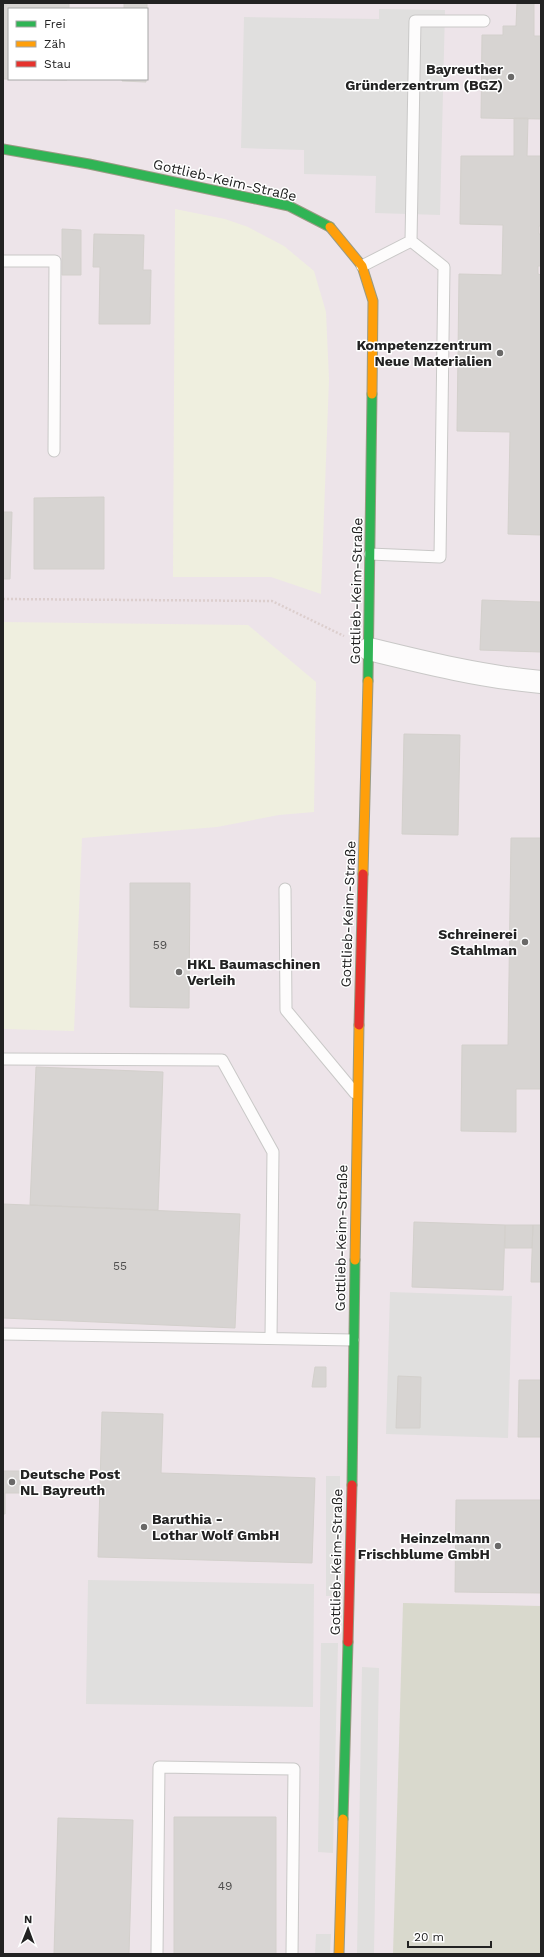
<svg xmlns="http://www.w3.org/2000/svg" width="544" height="1957" font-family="'Work Sans',sans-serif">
<rect width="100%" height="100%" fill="#f0eeeb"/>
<path fill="#ede4e9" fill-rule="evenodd" d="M3,3H541V1954H3ZM9,9H147V79H9Z"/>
<path fill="#d9d9cd" d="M403,1603L541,1606V1954H393Z"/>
<path fill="#efefdf" d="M175,209L225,219L248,227L284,246L314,271L326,312L329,379L321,594L271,577H173Z
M3,622L248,625L316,682L314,812L279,815L217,827L82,838L74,1031L3,1029Z"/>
<path fill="#e0dfde" d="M379,9L445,10L440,215L375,213L376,176L304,174V150L241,148L244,17L379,19Z
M390,1292L512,1296L508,1438L386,1434Z
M326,1476H340V1596H326Z
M88,1580L314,1584L313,1707L86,1704Z
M321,1643H338L333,1853L318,1852Z
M362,1667L379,1668L374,1954H357Z
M316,1934H331L330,1954H315Z"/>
<path fill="#d7d4d2" stroke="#d3d0cc" d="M3,3H69V9H9V79H67V80L3,79Z
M124,3H147V11V9H124Z
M517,3H534V36H541V119L481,118L482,35H503V26H516Z
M122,79H146V82L122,81Z
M514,118H528L527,156H541V226H539V234H541V266H538V274L541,275V535L508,534L510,432L457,431L459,274L502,275L503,225L460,224L461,156H514Z
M62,229L81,230V275H62Z
M94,234L144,235L143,270H151L150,324H99L100,267H93Z
M104,497V569H34V498Z
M3,512H12L10,579H3Z
M482,600L541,602V652L480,650Z
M404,734L460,735L458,835L402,834Z
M511,838H541V1089H516V1132L461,1131L462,1045H508Z
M130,883H190L189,1008L130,1007Z
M36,1067L163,1072L158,1210L30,1205Z
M3,1204L240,1214L235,1328L3,1318Z
M414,1222L505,1225L503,1290L412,1287Z
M505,1225H533L532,1248H505Z
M533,1225H541V1282H531Z
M315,1367H326V1387H312Z
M398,1376L421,1377L420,1428H396Z
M519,1380H541V1437H518Z
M102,1412L163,1414L161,1473L315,1478L312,1563L98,1557Z
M3,1471H20V1493H5V1514H3Z
M456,1500H541V1593L455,1592Z
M174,1817H276V1954H174Z
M58,1818L133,1820L129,1954H54Z"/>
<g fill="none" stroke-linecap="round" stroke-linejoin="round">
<defs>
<path id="lane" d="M3,261H55L54,451
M362,266L411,241L415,21H484
M370,554L440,557L444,267L411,241
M285,889L286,1010L355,1093
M3,1059L222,1060L273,1152L271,1338
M3,1334L353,1340
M157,1954L159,1767L294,1769L292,1954"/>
<path id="street" d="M369,649C426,663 483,677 541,682"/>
<path id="fast" d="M3,149L89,164L289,206L330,227
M368,681L372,394
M352,1485L355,1260
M343,1819L348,1642"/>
<path id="slow" d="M330,227L362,266L373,301L372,394
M363,874L368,681
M355,1260L359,1025
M339,1954L343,1819"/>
<path id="jam" d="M359,1025L363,874
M348,1642L352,1485"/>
</defs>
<use href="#lane" stroke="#c9c8c7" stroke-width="13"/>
<use href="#street" stroke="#c9c8c7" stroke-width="24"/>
<use href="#fast" stroke="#999a82" stroke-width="11"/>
<use href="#slow" stroke="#999a82" stroke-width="11"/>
<use href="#jam" stroke="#999a82" stroke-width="11"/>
<path stroke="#dccecd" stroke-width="2.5" stroke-dasharray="2 2" stroke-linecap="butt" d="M3,599L272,601L344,636"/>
<use href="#lane" stroke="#fdfcfc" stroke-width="11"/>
<use href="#street" stroke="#fdfcfc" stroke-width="22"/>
<use href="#fast" stroke="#30b455" stroke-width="9"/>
<use href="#slow" stroke="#ff9f0a" stroke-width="9"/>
<use href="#jam" stroke="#e5322d" stroke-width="9"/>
</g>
<g fill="#6a6968" stroke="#fff" stroke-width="1.5">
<circle cx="511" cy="77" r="4"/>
<circle cx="500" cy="353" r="4"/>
<circle cx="525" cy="942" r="4"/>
<circle cx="179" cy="972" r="4"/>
<circle cx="12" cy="1482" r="4"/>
<circle cx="144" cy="1527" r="4"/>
<circle cx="498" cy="1546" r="4"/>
</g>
<g text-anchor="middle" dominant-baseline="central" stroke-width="3" stroke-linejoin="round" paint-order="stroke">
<g font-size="12" fill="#4f4e4e">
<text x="160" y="945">59</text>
<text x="120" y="1266">55</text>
<text x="225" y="1886">49</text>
</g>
<g font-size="14" font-weight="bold" fill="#222" stroke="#fff" text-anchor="end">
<text x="503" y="69">Bayreuther<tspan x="503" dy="16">Gründerzentrum (BGZ)</tspan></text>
<text x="492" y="345">Kompetenzzentrum<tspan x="492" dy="16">Neue Materialien</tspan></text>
<text x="517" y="934">Schreinerei<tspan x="517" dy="16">Stahlman</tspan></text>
<text x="187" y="964" text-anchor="start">HKL Baumaschinen<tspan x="187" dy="16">Verleih</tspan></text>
<text x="20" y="1474" text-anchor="start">Deutsche Post<tspan x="20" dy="16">NL Bayreuth</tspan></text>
<text x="152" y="1519" text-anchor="start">Baruthia -<tspan x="152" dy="16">Lothar Wolf GmbH</tspan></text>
<text x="490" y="1538">Heinzelmann<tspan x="490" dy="16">Frischblume GmbH</tspan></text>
</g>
<g font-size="14" fill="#222" stroke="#fff">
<text transform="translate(225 180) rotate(13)">Gottlieb-Keim-Straße</text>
<text transform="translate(356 591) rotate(-89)">Gottlieb-Keim-Straße</text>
<text transform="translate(348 914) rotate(-88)">Gottlieb-Keim-Straße</text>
<text transform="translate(341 1238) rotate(-89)">Gottlieb-Keim-Straße</text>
<text transform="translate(336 1562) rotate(-89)">Gottlieb-Keim-Straße</text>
</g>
</g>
<rect width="544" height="1957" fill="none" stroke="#222222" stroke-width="8"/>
<rect x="8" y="8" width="140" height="72" fill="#ffffff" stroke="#a7a7a7"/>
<rect x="16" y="21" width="20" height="6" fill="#30b455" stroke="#a7a7a7"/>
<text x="44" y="28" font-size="12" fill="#222222">Frei</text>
<rect x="16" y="41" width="20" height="6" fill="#ff9f0a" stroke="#a7a7a7"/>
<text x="44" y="48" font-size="12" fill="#222222">Zäh</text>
<rect x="16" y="61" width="20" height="6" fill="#e5322d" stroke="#a7a7a7"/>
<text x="44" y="68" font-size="12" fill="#222222">Stau</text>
<g transform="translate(28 1929) rotate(1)" stroke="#ffffff" stroke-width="3" paint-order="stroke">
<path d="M0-3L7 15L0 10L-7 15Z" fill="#222222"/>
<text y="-6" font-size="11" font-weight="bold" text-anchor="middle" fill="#222222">N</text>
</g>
<path d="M408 1941v6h83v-6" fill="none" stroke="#222222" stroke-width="2"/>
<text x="414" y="1941" font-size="12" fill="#222222" stroke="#ffffff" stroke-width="3" paint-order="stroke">20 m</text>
</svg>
